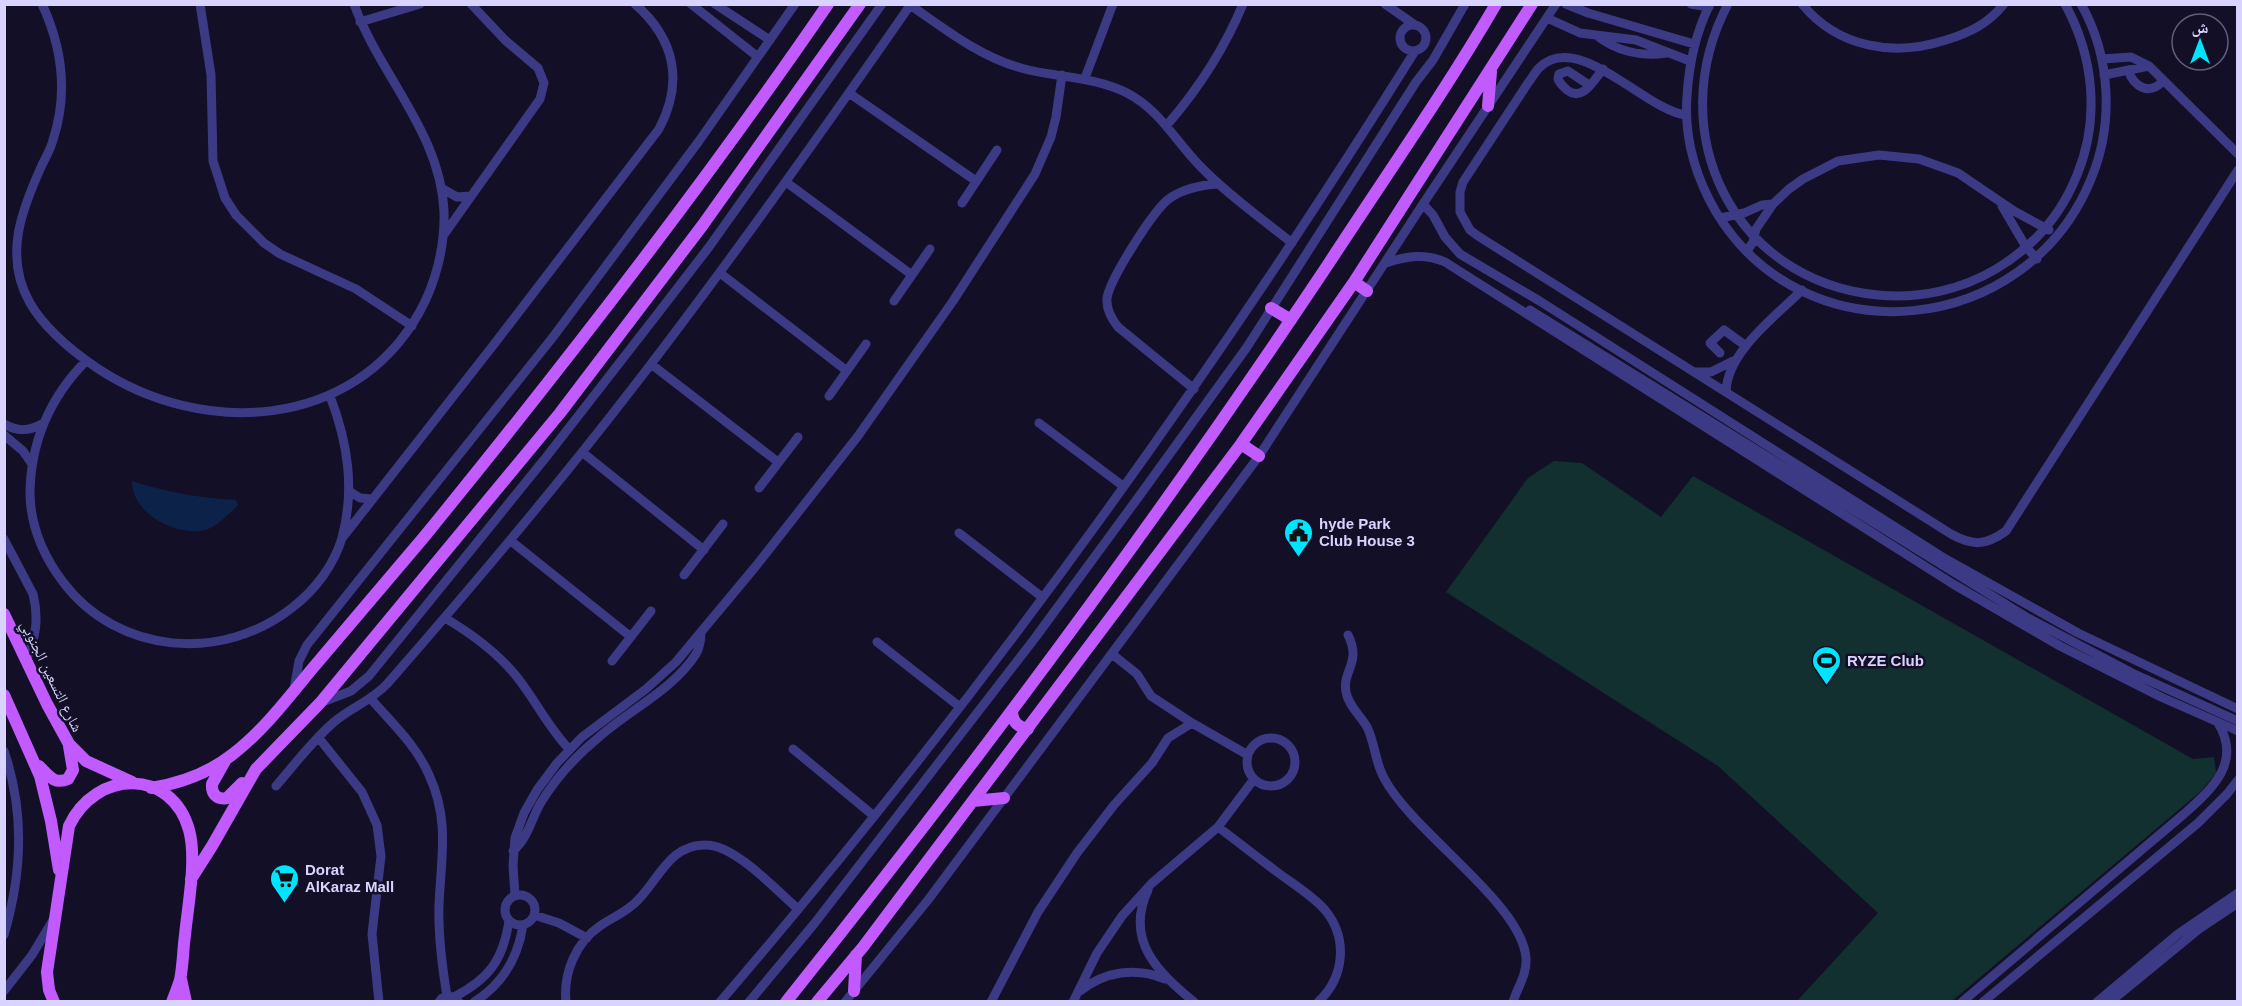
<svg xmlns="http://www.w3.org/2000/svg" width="2242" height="1006" font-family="Arial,'Noto Naskh Arabic',sans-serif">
<rect width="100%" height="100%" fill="#130f26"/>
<path fill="#12302f" d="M1554,461L1582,463L1661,517L1693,476L2193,759L2214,757L2216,773L2201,791L1952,1001H1797L1878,913L1718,766L1446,592L1528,478Z"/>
<path fill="#0c2248" d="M132,481C166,492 200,498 236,500L238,505C228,515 214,530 200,531C171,534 131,511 132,481Z"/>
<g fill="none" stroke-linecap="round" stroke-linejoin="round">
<path stroke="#3d3a85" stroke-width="9" d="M42,4C62,47 68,94 53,140C51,148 46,157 42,165C22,209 3,256 30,303C45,329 72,351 97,368C202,438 353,430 419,313C436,283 445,246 444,212C441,133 380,76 354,4
M200,4L211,75L213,161L225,198L236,215L264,243L280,254L356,289L412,326
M691,4L758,57
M715,4L770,40
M1385,4L1415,25
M1566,4L1588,13L1694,44
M1691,4L1709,7
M1710,4C1695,34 1689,63 1687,96C1684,137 1695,176 1716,212C1806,361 2027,337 2091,179C2114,124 2111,57 2081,4
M1728,4C1661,131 1732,281 1878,295C1919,299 1961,290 1996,269C2033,247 2061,215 2077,175C2100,119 2094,57 2065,4
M1802,4C1838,48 1894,57 1946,40C1969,33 1988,24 2004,4
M910,5C945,29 980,57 1021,68C1056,78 1094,76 1127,93C1160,110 1176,142 1201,167C1228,195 1262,219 1292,243
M1547,18L1580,33L1636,40L1690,61
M360,22L420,4
M1400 38a13 13 0 1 1 26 0a13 13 0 1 1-26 0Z
M1596,35C1616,51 1641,57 1666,53
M2102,59L2131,57L2149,66L2238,154
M2128,70C2134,87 2149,96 2163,81
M2104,75L2149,66
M1085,78L1113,4
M1589,85L1568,71L1559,74L1558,79C1560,84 1563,86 1567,90C1583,102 1593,81 1603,69
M849,93L976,181
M1686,115C1646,111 1578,29 1539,68C1535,72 1532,78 1528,83L1463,182L1460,192V212L1470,230L1478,236L1951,534C1973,546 1985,546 2006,531L2238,170
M1167,125C1199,88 1224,50 1243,4
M786,182L912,275
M441,188L457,197L470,196
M962,203L997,150
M1423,204L1433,215L1445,237L1460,254L1538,300L1944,558L2078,633L2238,709
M2002,206L2026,247L2037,259
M1720,218L1744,213L1762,205L1773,204
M443,236L540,99L544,83L538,68L505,40L471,4
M1747,251L1753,242L1756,229L1773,204L1789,189L1803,179L1838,161L1879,155L1919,159L1958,173L2014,211L2049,230
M1386,263C1406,256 1425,253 1445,262L1953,584L2060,646L2161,697L2238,731
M720,273L847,371
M894,301L930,249
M1530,310L2028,618L2132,673L2238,721
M1720,353L1710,343L1724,330L1746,346
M86,361C50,397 30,443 30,495C31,527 44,557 63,582C118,655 223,663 293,607C315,590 334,565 342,538C355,489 348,443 330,396
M651,364L778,462
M1695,372H1711L1733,361
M1194,389L1118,327C1111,318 1106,309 1107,298C1110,279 1154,209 1170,198C1185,188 1201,185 1218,184
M1726,392C1727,352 1775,317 1802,290
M829,396L866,344
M1039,423L1123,486
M4,424C18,432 29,431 42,424
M4,435L23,451L32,464
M582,452L704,550
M759,488L798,437
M349,491L360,498L373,499
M959,533L1042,597
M343,537L495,343L659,129C684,82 675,39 635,4
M4,539L33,594C39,618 36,638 26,660
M511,541L631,637
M684,575L723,524
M445,618C472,634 497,652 517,677C536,701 548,727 569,749
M1348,635C1362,663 1342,670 1346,692C1348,705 1360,715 1367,727C1375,743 1375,762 1384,778C1412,832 1522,903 1526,958C1527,975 1518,986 1513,1002
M877,642L960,707
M1112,654L1137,674L1151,696L1192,723L1248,755
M612,661L651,611
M294,689L299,661L307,645L553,337L699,141L795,4
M371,699C392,723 416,745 429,775C450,820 441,858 439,905C438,936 442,966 447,996
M320,703L351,691L369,676L547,456L659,312L709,247L882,4
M318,737L362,792L377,825L381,856L372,934L379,1002
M1247 762a24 24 0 1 1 48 0a24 24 0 1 1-48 0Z
M793,749L874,816
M4,751C25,812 22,874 4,935
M276,786C295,764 312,741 334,722C351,707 370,702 387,684C471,588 553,491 631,390C728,265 820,135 911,4
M1218,827C1238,842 1257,857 1277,872C1293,884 1312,895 1325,910C1348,938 1345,977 1318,1002
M513,851C528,838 531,820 540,804C555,779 576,756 598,738C629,710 673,690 696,654C700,647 701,639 701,632
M1148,890C1124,941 1159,973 1194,1002
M505 910a15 15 0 1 1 30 0a15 15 0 1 1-30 0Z
M515,895L513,866L515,838L524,813L537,790L557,763L582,737L646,689L676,662L756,566L858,436L953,301L1035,174L1051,137L1056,117L1062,75
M534,915L559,923L587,938
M4,991L32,955L53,920
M1080,991C1105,971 1136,967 1165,979
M454,997C489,979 503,960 509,921
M439,1002L442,998L450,996L459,1002
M474,1002C503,984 518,958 523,925
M566,1002C563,973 576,942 600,926C613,917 627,912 638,900C659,879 670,844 706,845C735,845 776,890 798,909
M720,1002C976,704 1207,384 1415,51
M749,1002L814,924L1035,638L1140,495L1247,347L1416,82L1433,60L1465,4
M845,1002L928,900L1259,456L1423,204L1556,4
M991,1002L1038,912L1077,853L1114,805L1152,763L1168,738L1192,723
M1073,1002L1097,953L1122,916L1152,883L1218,827L1254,779
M1962,1002L2184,814C2213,788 2242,762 2218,723
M1983,1002L2198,823L2227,794L2238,780
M2097,1002L2178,934L2238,893
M2110,1002L2199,929L2238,903"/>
<path stroke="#c25bff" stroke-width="12" d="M1488,106L1491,72
M1354,282L1367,291
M1271,308L1291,320
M1241,444L1259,456
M4,614L47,704L69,744L86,761L132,782
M4,695L40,776L51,821L59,870
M1012,710C1012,721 1017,727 1028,729
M225,761L212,784C211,794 217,800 227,798L242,783
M39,766C48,775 54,785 68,779L73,770L69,746
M151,788C182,783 209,773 233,754C263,731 288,698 312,669C349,625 387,581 424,537C565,364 702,188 828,4
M973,801L1004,798
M191,879L212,846L256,769L320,703L560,413L702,226L860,4
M181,979L186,1002
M854,991L856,955
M54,1002L49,990L47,972L69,826C96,769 172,768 189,830C197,858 188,905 185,935C183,949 183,966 180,980C178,987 175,994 172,1002
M786,1002C977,763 1160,517 1329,263C1385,177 1444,93 1496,4
M817,1002L863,947L1241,444L1354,282L1532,4"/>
</g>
<defs>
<symbol id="civic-pin" viewBox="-11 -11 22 30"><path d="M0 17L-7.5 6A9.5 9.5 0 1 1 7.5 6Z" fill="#00e5ff" stroke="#130f26"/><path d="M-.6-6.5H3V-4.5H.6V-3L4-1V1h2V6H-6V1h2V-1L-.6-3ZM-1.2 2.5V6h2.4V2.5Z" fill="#111"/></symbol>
<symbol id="stadium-pin" viewBox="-11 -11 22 30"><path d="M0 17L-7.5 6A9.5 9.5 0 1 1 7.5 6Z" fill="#00e5ff" stroke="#130f26"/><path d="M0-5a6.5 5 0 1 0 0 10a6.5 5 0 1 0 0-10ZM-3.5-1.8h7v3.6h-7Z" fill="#111"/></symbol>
<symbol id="supermarket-pin" viewBox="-11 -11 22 30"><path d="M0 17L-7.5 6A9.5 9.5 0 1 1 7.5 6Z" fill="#00e5ff" stroke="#130f26"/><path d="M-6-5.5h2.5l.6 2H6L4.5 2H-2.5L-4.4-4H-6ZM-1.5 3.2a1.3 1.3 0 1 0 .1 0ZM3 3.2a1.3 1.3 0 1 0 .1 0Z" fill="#111"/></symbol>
</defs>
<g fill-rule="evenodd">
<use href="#civic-pin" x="1282" y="516" width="33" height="45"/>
<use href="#stadium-pin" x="1810" y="644" width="33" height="45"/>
<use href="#supermarket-pin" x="268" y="862" width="33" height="45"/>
</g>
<g text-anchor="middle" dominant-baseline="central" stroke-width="5" stroke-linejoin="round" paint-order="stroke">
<g font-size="15" font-weight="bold" fill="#d9d4ff" stroke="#130f26" text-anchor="start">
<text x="1319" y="523">hyde Park<tspan x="1319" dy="17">Club House 3</tspan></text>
<text x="1847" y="660">RYZE Club</text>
<text x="305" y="869">Dorat<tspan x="305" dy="17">AlKaraz Mall</tspan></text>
</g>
<g font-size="15" fill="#d9d4ff" stroke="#130f26">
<text transform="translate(52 676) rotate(64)">شارع التسعين الجنوبي</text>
</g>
</g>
<rect width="2242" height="1006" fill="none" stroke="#d9d4ff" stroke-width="12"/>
<g transform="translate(2200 42)"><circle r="28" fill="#130f26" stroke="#625e7d" stroke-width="1.5"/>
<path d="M0-4.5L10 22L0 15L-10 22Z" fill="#00e5ff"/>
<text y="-9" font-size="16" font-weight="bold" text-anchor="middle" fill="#d9d4ff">ش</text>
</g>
</svg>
